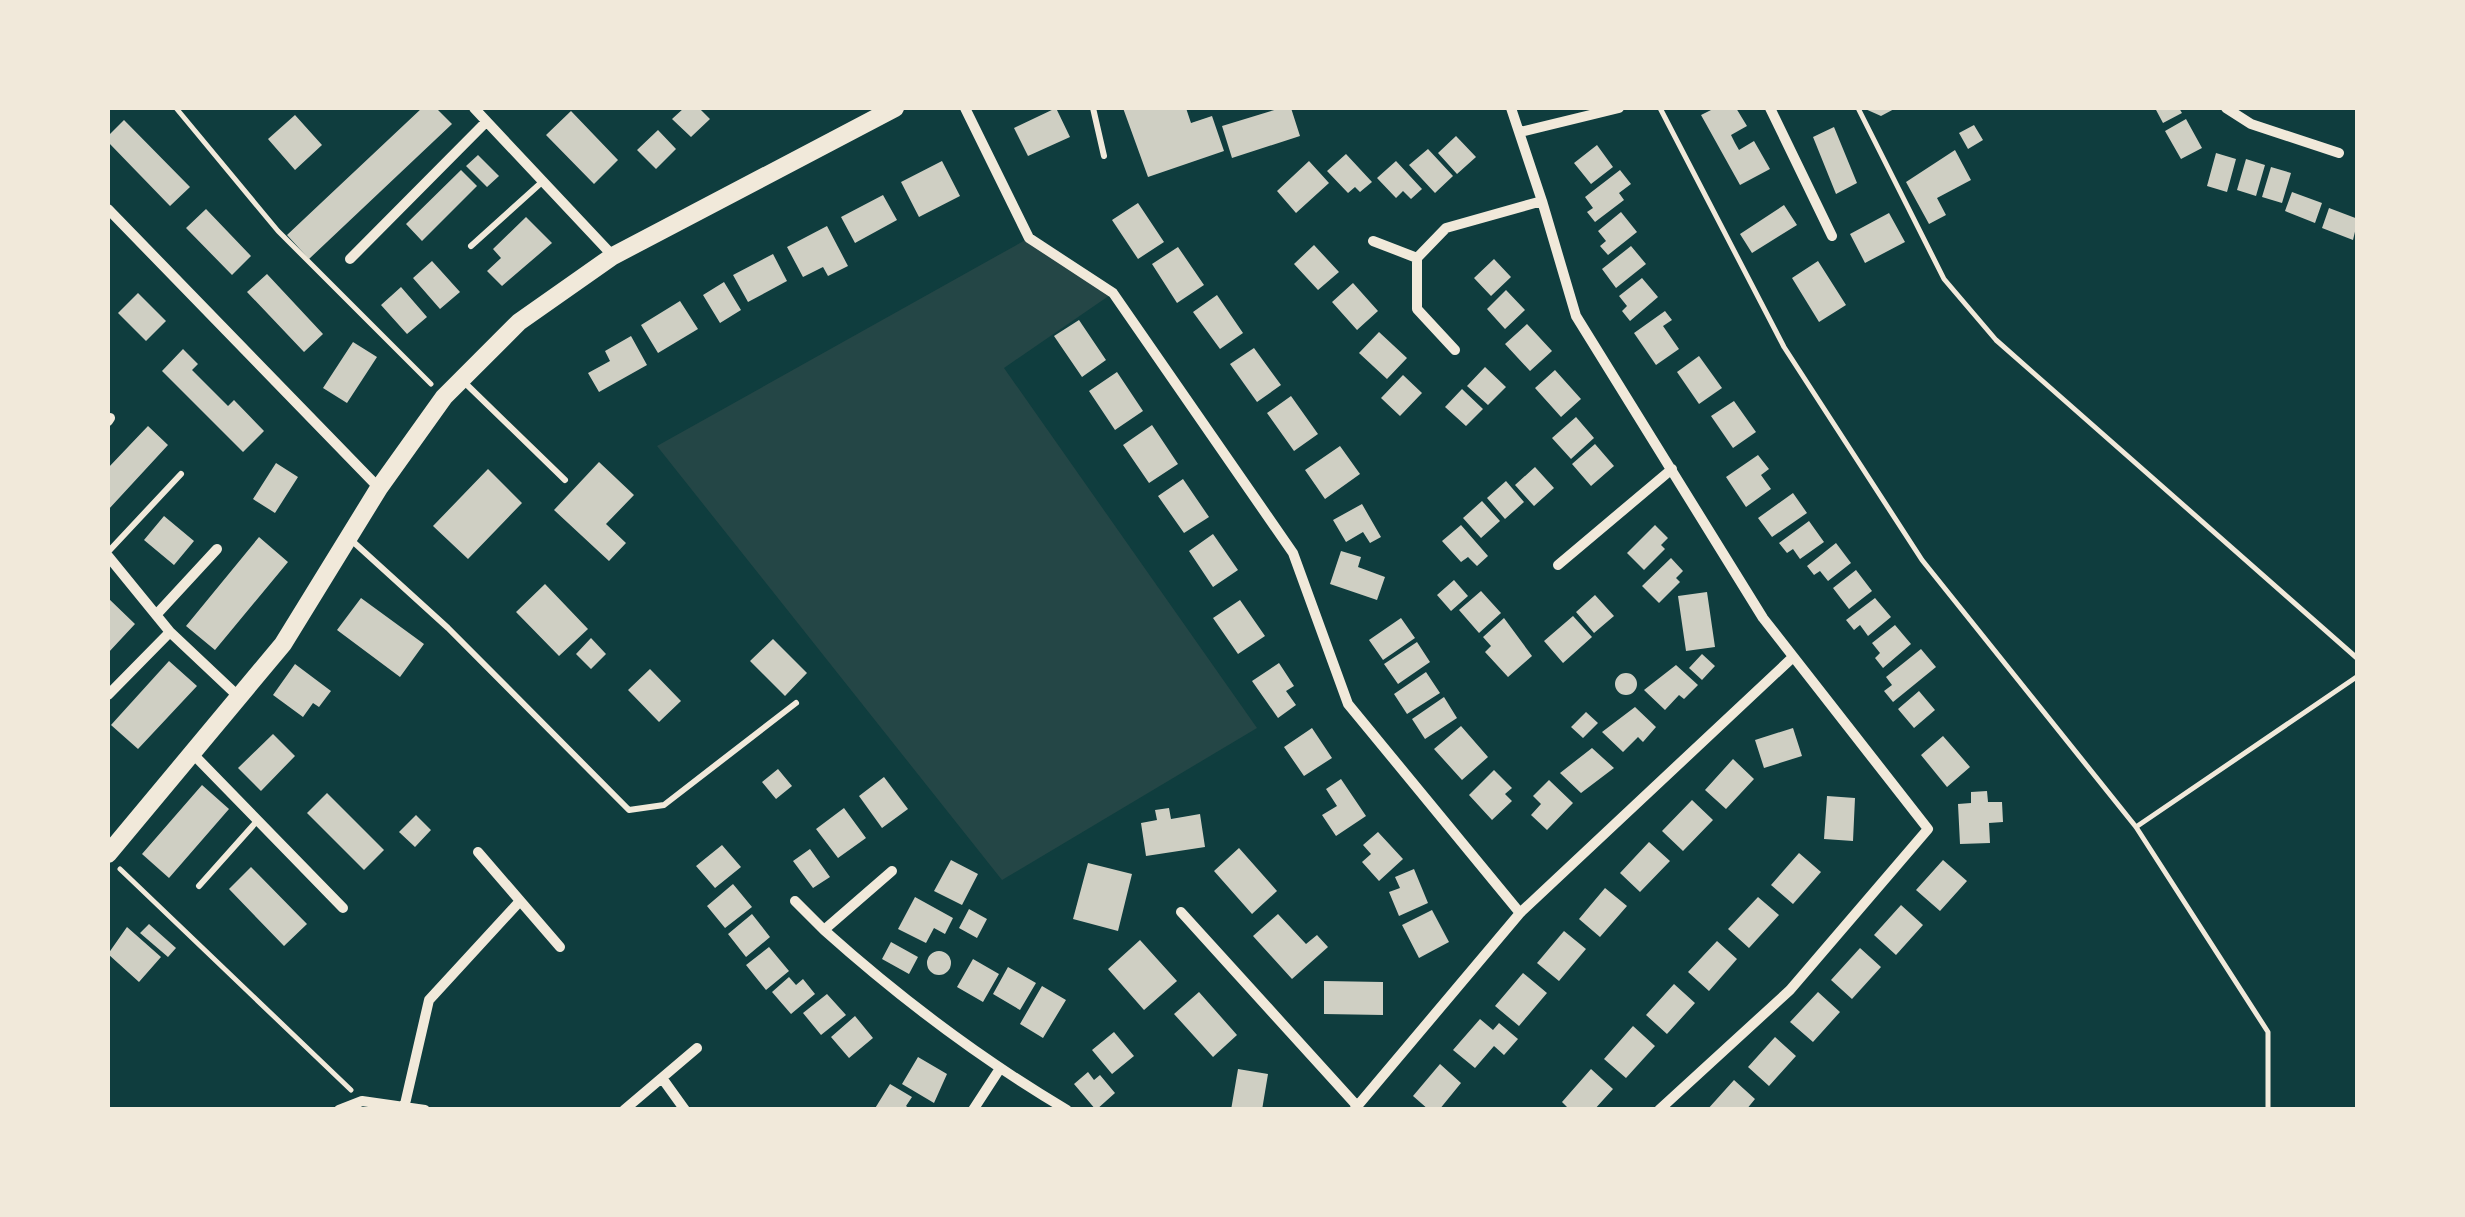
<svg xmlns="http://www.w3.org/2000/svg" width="2465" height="1217" font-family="'IBM Plex Serif',serif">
<rect width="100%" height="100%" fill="#0f3d3e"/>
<path fill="#244646" d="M1029,238L1113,293L1004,368L1257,728L1002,880L657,446Z"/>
<path fill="#cfcfc3" d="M422,108H436L452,124L309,259L287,235Z
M684,108H699L710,119L691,137L672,119Z
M1056,108L1070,137L1028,156L1014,128Z
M1123,108H1186L1191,123L1212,116L1224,151L1148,177Z
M1281,108H1291L1300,136L1232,158L1222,126Z
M1715,108H1736L1747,126L1731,135L1735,143L1739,150L1754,141L1770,169L1740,185L1701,115Z
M1863,108H1896L1881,116Z
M2155,108H2179L2182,113L2163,123Z
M571,111L618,160L594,184L546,135Z
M295,115L322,145L295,170L268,139Z
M2186,119L2202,148L2181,159L2165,131Z
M124,120L190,187L170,206L108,142V136Z
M1974,125L1983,140L1968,149L1959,133Z
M1834,127L1857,183L1836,194L1813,137Z
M658,130L676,149L656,169L637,150Z
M1456,136L1476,157L1457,174L1438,153Z
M1597,145L1613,167L1591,184L1574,163Z
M1428,149L1453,176L1435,193L1409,165Z
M1955,150L1971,180L1937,198L1946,215L1929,224L1906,182Z
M2216,153L2236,159L2227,192L2207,186Z
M1346,154L1372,182L1360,192L1355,187L1348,193L1327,171Z
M478,155L499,176L487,187L466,166Z
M2246,159L2265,165L2256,196L2237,190Z
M942,161L960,196L919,217L901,182Z
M1309,161L1329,183L1296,213L1277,191Z
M1396,161L1422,189L1411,199L1403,191L1396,198L1377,178Z
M2271,167L2291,173L2282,203L2262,197Z
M461,170L477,186L422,241L406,224Z
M1620,170L1631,184L1619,193L1624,200L1595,222L1587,212L1593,208L1585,197Z
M2292,192L2322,203L2315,223L2285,211Z
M883,195L897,220L855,243L841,217Z
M1138,203L1164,242L1138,259L1112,220Z
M1784,205L1797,225L1752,253L1740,234Z
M2329,208L2358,219L2353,240L2322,228Z
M206,209L251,256L232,275L186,228Z
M1621,212L1637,232L1608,255L1600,246L1606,241L1598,231Z
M1889,213L1905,242L1865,263L1850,234Z
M526,217L552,243L502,286L487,271L501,258L493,249Z
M827,226L848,266L828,276L823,267L803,277L787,247Z
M1314,245L1339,272L1318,290L1294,264Z
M1631,246L1646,264L1616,288L1602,269Z
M1178,247L1204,285L1177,303L1152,264Z
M773,254L787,281L748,302L733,275Z
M1494,259L1511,277L1491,296L1474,278Z
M432,261L460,292L440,309L413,278Z
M1818,261L1846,305L1819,322L1792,278Z
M267,274L323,334L304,352L247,292Z
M1642,278L1658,297L1630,321L1622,311L1627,306L1619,296Z
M724,282L741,310L720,323L703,295Z
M1353,283L1378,311L1357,330L1332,302Z
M401,287L427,317L407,334L381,305Z
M1506,290L1525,310L1505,329L1487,309Z
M138,293L166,321L146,341L118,313Z
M1217,295L1243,333L1220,349L1193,312Z
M680,301L698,329L658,353L641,325Z
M1665,311L1672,320L1663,326L1679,349L1656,365L1634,333Z
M1079,320L1106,360L1082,377L1054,336Z
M1527,324L1552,351L1530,371L1505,344Z
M1379,332L1407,358L1387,379L1359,353Z
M631,336L647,365L599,392L588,373L610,361L605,351Z
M353,342L377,357L347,403L323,388Z
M1254,348L1281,385L1257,402L1230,364Z
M183,349L198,364L192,370L228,406L234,400L264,431L243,452L162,371Z
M1699,356L1722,388L1699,404L1677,372Z
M1485,367L1506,387L1488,405L1467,386Z
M1555,370L1581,399L1561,417L1535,388Z
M1117,372L1143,411L1115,430L1089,391Z
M1403,375L1422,393L1400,416L1381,398Z
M1462,389L1483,409L1466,426L1445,407Z
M1291,396L1318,434L1294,451L1267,413Z
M1734,401L1756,432L1733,448L1711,416Z
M1576,417L1594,438L1571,459L1552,438Z
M1152,425L1178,464L1149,483L1123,445Z
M148,426L168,445L108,510V468Z
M1595,444L1614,466L1591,486L1572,464Z
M1340,446L1360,474L1325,499L1305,470Z
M1758,455L1769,469L1761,475L1771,489L1746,507L1726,477Z
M599,462L634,495L606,524L626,543L609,561L554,510Z
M276,463L298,477L275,513L253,499Z
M1535,467L1554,488L1534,506L1515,485Z
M488,469L522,503L468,559L433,526Z
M1183,479L1209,517L1184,533L1158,496Z
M1506,481L1524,502L1505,519L1487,498Z
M1793,493L1807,513L1772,537L1758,518Z
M1482,501L1500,521L1481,538L1463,518Z
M1362,504L1381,537L1370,543L1363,532L1346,542L1333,520Z
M164,516L194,541L174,565L144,540Z
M1809,521L1824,542L1800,559L1793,549L1787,553L1779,543Z
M1461,525L1488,556L1477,566L1468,557L1461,562L1442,541Z
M1655,525L1668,538L1661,545L1665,549L1644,570L1627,553Z
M1213,534L1238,570L1213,587L1189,551Z
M259,537L288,562L215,650L186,626Z
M1836,543L1851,563L1828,581L1820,571L1814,575L1807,566Z
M1341,551L1361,557L1358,567L1385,577L1377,600L1330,584Z
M1671,558L1683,571L1676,578L1680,582L1659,603L1642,586Z
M1856,570L1872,591L1849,609L1833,588Z
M1454,580L1468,596L1451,611L1437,595Z
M545,584L588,629L559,656L516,612Z
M1481,591L1501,613L1479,633L1459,610Z
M1707,592L1715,647L1686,651L1678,596Z
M1595,595L1614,616L1594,633L1576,612Z
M108,598L135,624L108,653Z
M361,598L424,644L400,677L337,630Z
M1875,598L1891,617L1868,636L1860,625L1854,630L1846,620Z
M1240,600L1265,636L1238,654L1213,618Z
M1573,616L1592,637L1563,663L1544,641Z
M1401,618L1415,638L1383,660L1369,640Z
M1504,618L1532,656L1508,677L1485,652L1491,646L1483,637Z
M1895,625L1911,644L1883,668L1875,658L1880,653L1872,643Z
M591,638L606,654L591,669L576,654Z
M773,639L807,673L785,696L750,661Z
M1417,642L1430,662L1398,684L1384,664Z
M1921,649L1936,667L1893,702L1884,691L1892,685L1886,677Z
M1702,654L1715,666L1702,680L1689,668Z
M169,661L197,686L138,749L111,725Z
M1279,663L1294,686L1286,691L1296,705L1278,718L1252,681Z
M295,664L331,691L319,707L313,703L303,717L273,695Z
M1676,665L1698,685L1684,699L1679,695L1665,710L1644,690Z
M650,669L681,701L659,722L628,690Z
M1426,672L1440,693L1407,714L1394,694Z
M1615 684a11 11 0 1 1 22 0a11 11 0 1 1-22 0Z
M1919,691L1935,710L1914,728L1898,709Z
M1444,697L1457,718L1425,739L1412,719Z
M1635,707L1656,727L1643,742L1638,737L1623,752L1602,732Z
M1586,712L1598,723L1583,738L1571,727Z
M1461,726L1488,757L1462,780L1434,749Z
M1312,728L1332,758L1304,776L1284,747Z
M1793,728L1802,756L1764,768L1755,740Z
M273,734L295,756L261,791L238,768Z
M1943,736L1970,767L1947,787L1921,755Z
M1592,748L1614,768L1581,793L1560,773Z
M1733,759L1754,779L1726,809L1705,790Z
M778,769L792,786L776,799L762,782Z
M1494,770L1512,788L1505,794L1512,801L1492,820L1469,795Z
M884,777L908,809L882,828L859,796Z
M1341,779L1366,816L1336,836L1322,815L1337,806L1326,789Z
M1549,780L1573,803L1547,830L1531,815L1541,804L1533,796Z
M202,785L229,809L169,878L142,854Z
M1987,791L1988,802H2002L2003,822L1989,823L1990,843L1960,844L1958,804L1971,803V792Z
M327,793L384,850L364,870L307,813Z
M1827,796L1855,798L1853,841L1824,839Z
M1692,800L1713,820L1683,851L1662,831Z
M844,808L866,838L838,858L816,829Z
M1169,808L1171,819L1200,814L1205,847L1146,856L1141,823L1157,820L1155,810Z
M416,815L431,830L415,847L399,832Z
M1378,832L1403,859L1379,881L1362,862L1371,854L1363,845Z
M1649,842L1670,861L1640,892L1620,873Z
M722,845L741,867L715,888L696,866Z
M1239,848L1277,891L1252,914L1214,871Z
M810,849L830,877L813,888L793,861Z
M1799,853L1821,872L1793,904L1771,885Z
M951,860L978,874L962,905L934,891Z
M1943,860L1967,881L1940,911L1916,890Z
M1088,863L1132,874L1118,931L1073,919Z
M251,867L307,924L284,946L229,889Z
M1414,869L1428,903L1399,916L1389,892L1400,888L1395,877Z
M733,884L752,907L725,928L707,906Z
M1605,888L1627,906L1600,937L1579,919Z
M915,897L953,918L945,934L934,928L926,943L898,929Z
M1758,897L1779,915L1749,948L1728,929Z
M1901,905L1923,925L1896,955L1874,935Z
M969,909L987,919L977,938L959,928Z
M1432,910L1449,942L1419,958L1402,925Z
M752,914L770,937L746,957L728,934Z
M1278,914L1306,944L1317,935L1328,947L1292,979L1253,936Z
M149,924L176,948L168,957L140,933Z
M127,927L161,957L139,982L108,954Z
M1564,931L1586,949L1559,981L1537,963Z
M1140,940L1177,981L1144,1010L1108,969Z
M1717,941L1737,959L1709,991L1688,972Z
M891,942L918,957L909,974L882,959Z
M769,947L789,971L766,990L746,965Z
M1860,948L1881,967L1852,999L1831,980Z
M927 963a12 12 0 1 1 24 0a12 12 0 1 1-24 0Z
M973,959L999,974L983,1002L957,987Z
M1008,967L1036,983L1020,1010L993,994Z
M1523,973L1547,993L1519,1026L1495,1006Z
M789,977L796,985L803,979L815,994L791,1014L772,992Z
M1324,981L1383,982V1015L1324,1014Z
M1674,984L1695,1003L1667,1034L1646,1015Z
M1042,986L1066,1000L1043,1038L1020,1024Z
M1199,992L1237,1035L1213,1057L1174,1014Z
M1818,992L1840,1012L1813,1042L1790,1022Z
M827,994L846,1015L821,1035L803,1013Z
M855,1016L873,1038L849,1058L831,1037Z
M1480,1019L1493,1030L1499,1023L1518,1039L1504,1055L1494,1046L1475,1068L1453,1050Z
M1633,1026L1655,1046L1626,1078L1604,1059Z
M1114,1032L1134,1056L1112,1074L1092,1050Z
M1775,1037L1796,1056L1769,1086L1748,1067Z
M918,1057L947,1074L934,1103L902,1084Z
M1440,1064L1461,1083L1439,1110H1429L1413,1096Z
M1238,1069L1268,1074L1262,1110H1231Z
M1591,1069L1613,1089L1594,1110H1570L1562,1102Z
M1088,1072L1094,1080L1100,1075L1115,1093L1096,1110L1074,1084Z
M1734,1080L1755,1099L1746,1110H1707Z
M890,1084L912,1097L906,1106L911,1110H874Z"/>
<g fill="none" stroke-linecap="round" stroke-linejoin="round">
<path stroke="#f1e9da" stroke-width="5" d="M176,108L278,231L431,384
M1660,108L1784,347L1922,560L2136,827L2268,1032V1110
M1858,108L1944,279L1996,340L2358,659
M2136,827L2358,676
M120,869L351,1090"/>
<path stroke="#f1e9da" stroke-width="6" d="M1093,108L1104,156
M471,246L542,182
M462,380L565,480
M349,538L448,628L629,810L664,805L796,703
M108,552L181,474
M199,886L257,821"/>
<path stroke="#f1e9da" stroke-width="10" d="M474,108L613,256
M965,108L1029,238L1113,293L1293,553L1348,704L1520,913
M1511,108L1542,201
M1770,108L1832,236
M2226,108L2251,124L2339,153
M1520,132L1619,108
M108,209L379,488
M1373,241L1417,258
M350,259L485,123
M1455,350L1417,309V258L1446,228L1542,201L1576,316L1763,618L1928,829L1790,990L1659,1110
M108,421L110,418
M108,556L170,632L240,698
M1558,565L1672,469
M156,615L217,549
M108,695L170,632
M194,755L343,908
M478,852L560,947
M892,871L824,930C900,998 979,1058 1067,1110
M795,901L824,930
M1181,912L1358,1107
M662,1078L685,1110
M405,1104L429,1000L520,901
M339,1110L362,1101L425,1110
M624,1110L697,1048
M973,1110L999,1070
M1354,1110L1520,913L1792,658"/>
<path stroke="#f1e9da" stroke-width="18" d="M108,854L283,644L379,488L444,397L519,322L613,256L895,108"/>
</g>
<rect width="2465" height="1217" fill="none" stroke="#f1e9da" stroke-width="220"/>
</svg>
